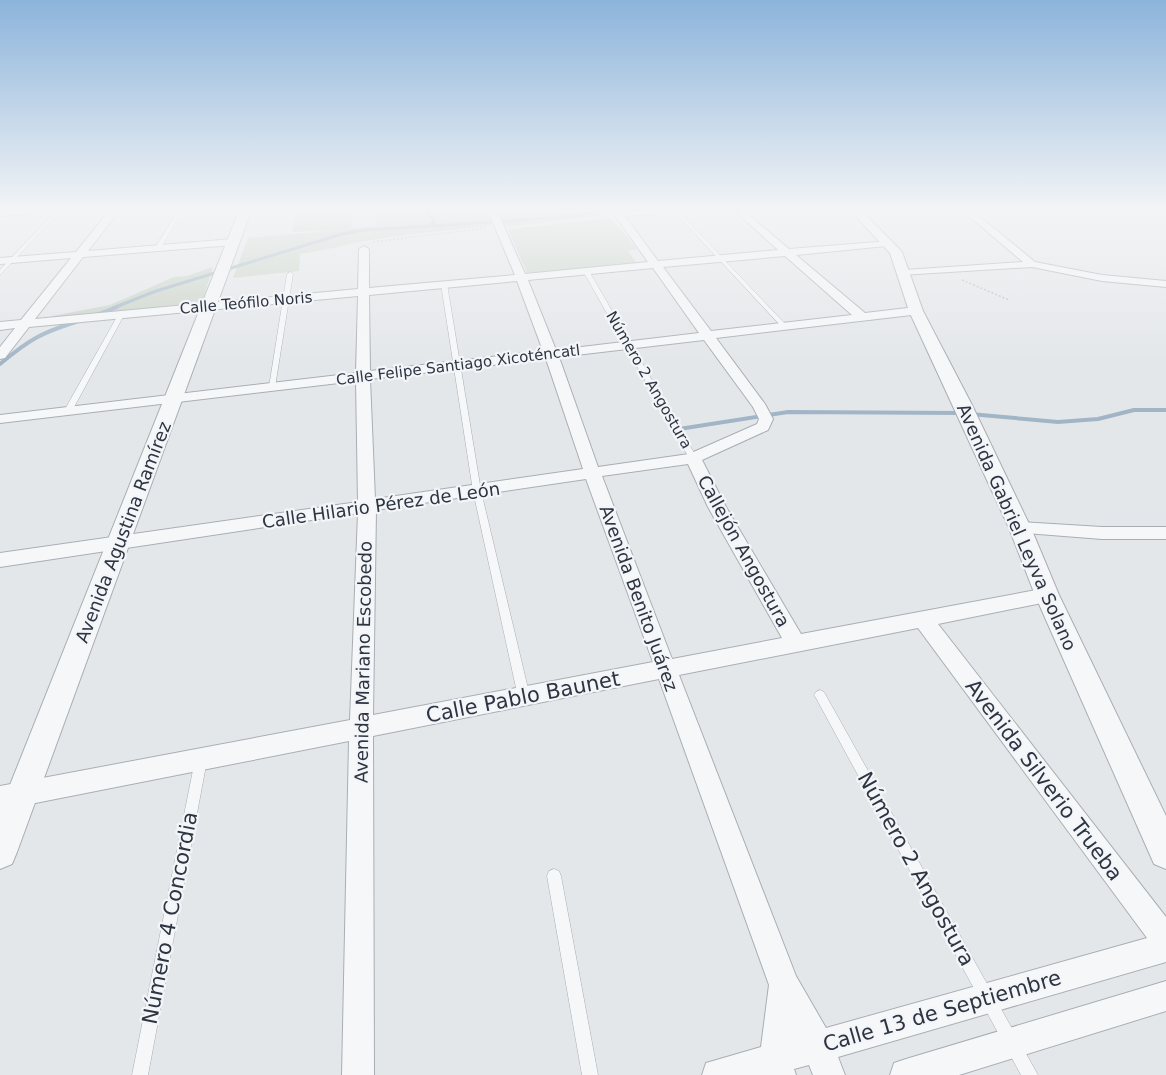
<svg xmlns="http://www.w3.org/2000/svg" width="1166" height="1075" font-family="'DejaVu Sans',sans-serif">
<rect width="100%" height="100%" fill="#e4e7ea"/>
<path fill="#cad4c6" d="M297,211H353L352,228L374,226L377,223L376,211H486L491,226C449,230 406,234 365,241C343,245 322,251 300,254L299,271L233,278L248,238L338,230L292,232Z
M495,211H609L602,216L504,227L500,224Z
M611,218L637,249L628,251L636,262L628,265L527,273L508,229Z
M213,267L202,302L184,307L50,320L52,316L110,305L174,277L187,276Z"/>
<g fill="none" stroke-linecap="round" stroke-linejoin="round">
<path stroke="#a2b5c7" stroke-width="3" d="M431,226L577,216L598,211
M113,308L156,291L342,234L364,230L429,226L435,221L428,214L429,211"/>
<path stroke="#a2b5c7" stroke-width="4" d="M96,315L117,307
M0,364C31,338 43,332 82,320
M970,414L1058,422L1098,419L1134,410H1166
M679,429L788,412L961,413"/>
<defs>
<path id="service" d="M56,211H60L0,275V270Z
M178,211H182L161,248L156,249L155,248Z
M674,211H678L786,325V327H782Z
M584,270L589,271L697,458L696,460H693L689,458L583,271Z
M290,272L293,274L275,387L272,389L269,387L287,274Z
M444,282L447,284L481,491L530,697L528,700L524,702L520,700L518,697L473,491L441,284Z
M121,313L124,315L72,411L71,413H65L64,411L118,315Z
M820,690L824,692L1038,1075H1021L816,698L814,695L816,692Z
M201,754L205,756L207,760L148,1075H132L195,760L197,756Z
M554,869L559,871L561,876L598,1075H582L547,876L549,871Z"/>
<path id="minor" d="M0,211H32L27,214L0,216Z
M109,211H119L88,251L233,239L238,242L233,245L83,257L35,319L358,289L359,249L364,246L369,249V288L515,275L488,211H497L525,274L648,262L612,211H661L657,214L625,216L658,261L778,250L735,211H744L789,249L890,241V245L886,246L796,255L865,313L916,307L920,308V314L716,338L765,404L773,419L768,430L702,460L726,507L801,634L1047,588L1054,590L1057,595L1054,600L1047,602L938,624L1166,917V962L838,1057L845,1075H813L809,1065L794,1069L796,1075H702L706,1063L761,1047L769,985L659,679L373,736L374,1075H342L349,741L0,810V786L350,720L358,513L0,567V553L358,502L356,381L0,423V415L356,373L358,296L29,327L5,358L0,359V347L15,328L0,330V322L21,320L71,258L0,264V258L76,252ZM785,256L852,315L711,331L663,267ZM653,268L699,333L556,350L528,280ZM517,281L543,351L370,371L369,295ZM704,340L753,407L759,419L757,424L689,454L598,467L559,357ZM546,359L583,469L375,499L370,379ZM688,464L708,507L782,638L672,659L602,476ZM586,479L653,662L373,715L376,510ZM918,628L1147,938L826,1028L796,976L679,675Z
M963,211H973L1035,262L1102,275L1166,281V287L1102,281L1032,267L901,275V271L905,270L1023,262Z
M1020,522L1102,527H1166V539H1102L1014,532L1011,528L1014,524Z
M1166,981V1011L959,1075H890L894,1063L906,1059Z"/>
<path id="tertiary" d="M239,211H251L17,852L12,864L0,869V810Z
M851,211H862L902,252L923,311L972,405L1031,528L1059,595L1166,816V869L1154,864L1035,595L1009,528L909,311L890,253Z"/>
</defs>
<use href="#service" stroke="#a9aeb4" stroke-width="1"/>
<use href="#minor" stroke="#a9aeb4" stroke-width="2"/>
<use href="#tertiary" stroke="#a9aeb4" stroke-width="2"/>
<path stroke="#babdc2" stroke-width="1.5" stroke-dasharray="2 2" stroke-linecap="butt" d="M373,242L486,228
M962,280L1009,300"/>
<use href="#service" fill="#f6f7f9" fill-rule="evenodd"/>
<use href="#minor" fill="#f6f7f9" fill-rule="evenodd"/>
<use href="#tertiary" fill="#f6f7f9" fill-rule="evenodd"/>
</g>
<linearGradient id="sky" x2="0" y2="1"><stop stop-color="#8cb4db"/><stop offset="0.58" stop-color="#f3f4f6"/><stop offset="1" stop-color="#f3f4f6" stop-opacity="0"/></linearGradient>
<rect width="1166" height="361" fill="url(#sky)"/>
<g text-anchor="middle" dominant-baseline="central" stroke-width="4.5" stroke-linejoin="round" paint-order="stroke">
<g font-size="15" fill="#2d3542" stroke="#f3f5f8">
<text transform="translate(246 303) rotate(-5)">Calle Teófilo Noris</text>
<text transform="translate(458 365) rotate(-7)">Calle Felipe Santiago Xicoténcatl</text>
<text transform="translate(649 380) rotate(60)">Número 2 Angostura</text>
</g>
<g font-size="18" fill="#2d3542" stroke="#f3f5f8">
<text transform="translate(381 505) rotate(-8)">Calle Hilario Pérez de León</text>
<text transform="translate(1017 527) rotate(66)">Avenida Gabriel Leyva Solano</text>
<text transform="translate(123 532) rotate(-69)">Avenida Agustina Ramírez</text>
<text transform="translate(744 551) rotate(61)">Callejón Angostura</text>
<text transform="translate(639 598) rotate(70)">Avenida Benito Juárez</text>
<text transform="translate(363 662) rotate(-89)">Avenida Mariano Escobedo</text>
</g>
<g font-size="21" fill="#2d3542" stroke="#f3f5f8">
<text transform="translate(523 697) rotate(-11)">Calle Pablo Baunet</text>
<text transform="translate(1044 780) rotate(53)">Avenida Silverio Trueba</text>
<text transform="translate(916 869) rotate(61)">Número 2 Angostura</text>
<text transform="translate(170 918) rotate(-79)">Número 4 Concordia</text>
<text transform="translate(942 1011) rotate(-16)">Calle 13 de Septiembre</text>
</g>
</g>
</svg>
